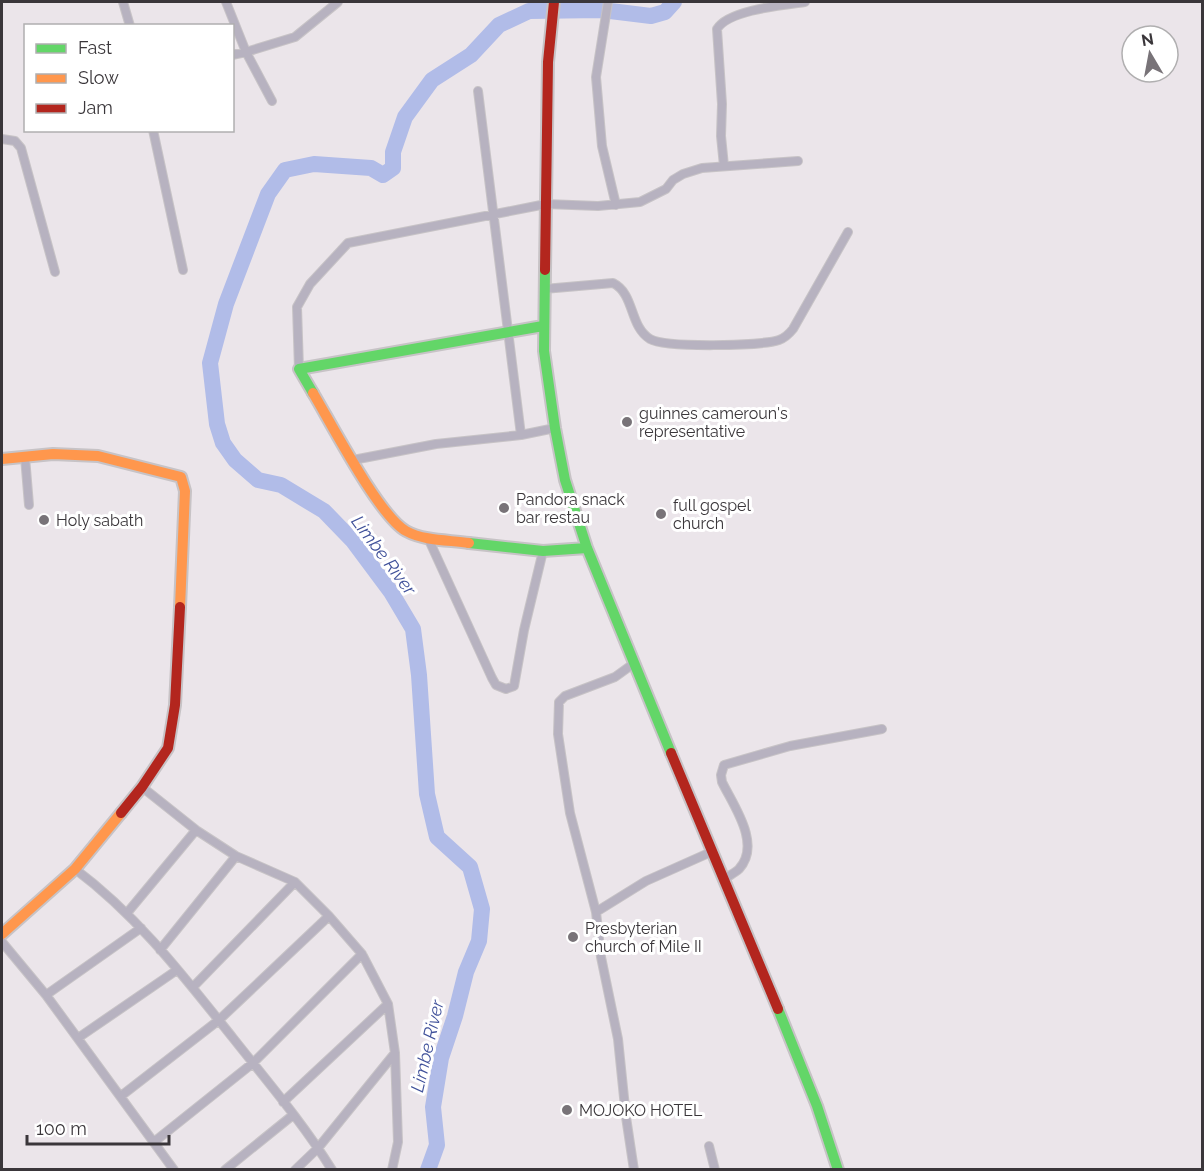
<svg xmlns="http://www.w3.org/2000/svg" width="1204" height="1171" font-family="Raleway,sans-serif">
<rect width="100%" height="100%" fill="#ebe5ea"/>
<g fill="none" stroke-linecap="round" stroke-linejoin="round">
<path stroke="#b1bce8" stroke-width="16" d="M428,1170L437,1145L433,1107L441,1058L455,1016L466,972L479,941L482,909L470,867L437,837L427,794L419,675L413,629L391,592L353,541L324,511L281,485L258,480L235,460L223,443L217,424L210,363L226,304L268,194L285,170L314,164L371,168L383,175L393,168V152L405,117L432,80L471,55L499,25L529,11L602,10L651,16L665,12L674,2"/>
<defs>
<path id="street" d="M123,2L130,26
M226,2L246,52L295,37L338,2
M608,2L596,77L602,146L616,205
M232,55L246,52L272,101
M478,91L521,435L555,428
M153,130L183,270
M2,139L15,141L21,148L55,272
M724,166L721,136L722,104L717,29C728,10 783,5 805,2
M544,289L613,283C635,294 629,326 650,339C665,348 761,346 779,340C785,338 789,334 793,329L848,232
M299,369L297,307L310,284L348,243L546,204L598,206L640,202L666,189L673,180L683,174L702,168L798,161
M25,457L29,505
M353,460L436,444L521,435
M428,538L492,678L496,685L506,689L514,686L524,630L543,551
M142,787L196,830L236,856L295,882L329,916L362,954L388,1004L395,1053L398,1142L392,1170
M75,869C138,916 185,978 233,1038C267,1081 303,1123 332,1170
M723,880C728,876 735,873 739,869C762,844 733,805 722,782L721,775L724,765L790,746L882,729
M596,912L570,813L558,734L559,702L565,696L615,677L633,664
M127,913L196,830
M2,942L46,995L174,1170
M160,950L236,856
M193,987L295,882
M46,995L141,928
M78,1038L177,970
M121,1096L219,1020L329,916
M283,1102L388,1004
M154,1142L253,1063L362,954
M709,1146L715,1170
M225,1170L293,1115
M295,1170L318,1148L395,1053
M634,1170L626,1117L618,1039L601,957L596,912L646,881L711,852"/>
<path id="fast" d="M545,270L544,351L555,428L565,480L587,548L671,753
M313,393L299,369L543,326
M469,543L543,551L587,548
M778,1009L817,1106L838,1170"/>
<path id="slow" d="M313,393C331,423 379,516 406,531C424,541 449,540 469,543
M2,459L53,454L98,456L181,477L185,491L180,607
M2,934L75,869L121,813"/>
<path id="jam" d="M545,270L548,62L554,2
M671,753L778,1009
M121,813L142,787L168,748L175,705L180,607"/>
</defs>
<use href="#street" stroke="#c7c3c6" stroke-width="10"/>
<use href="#fast" stroke="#c7c3c6" stroke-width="14"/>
<use href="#slow" stroke="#c7c3c6" stroke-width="14"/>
<use href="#jam" stroke="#c7c3c6" stroke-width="14"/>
<use href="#street" stroke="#b7b2c0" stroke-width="8"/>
<use href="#fast" stroke="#63d668" stroke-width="10"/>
<use href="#slow" stroke="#ff974d" stroke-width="10"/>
<use href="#jam" stroke="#b3261e" stroke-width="10"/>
</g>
<g fill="#787378" stroke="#fff" stroke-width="2">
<circle cx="627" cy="422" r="6"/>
<circle cx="504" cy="508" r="6"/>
<circle cx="661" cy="514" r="6"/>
<circle cx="44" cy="520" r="6"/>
<circle cx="573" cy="937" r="6"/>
<circle cx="567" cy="1110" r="6"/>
</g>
<g text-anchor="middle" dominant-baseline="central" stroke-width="6" stroke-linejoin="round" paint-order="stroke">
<g font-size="16" fill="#3a363a" stroke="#fff" text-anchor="start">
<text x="639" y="413">guinnes cameroun's<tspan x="639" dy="18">representative</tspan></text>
<text x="516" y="499">Pandora snack<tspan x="516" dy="18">bar restau</tspan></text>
<text x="673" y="505">full gospel<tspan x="673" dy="18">church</tspan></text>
<text x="56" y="520">Holy sabath</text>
<text x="585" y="928">Presbyterian<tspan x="585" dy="18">church of Mile II</tspan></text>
<text x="579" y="1110">MOJOKO HOTEL</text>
</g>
<g font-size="18" font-style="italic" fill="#40519a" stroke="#fff">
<text transform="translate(384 555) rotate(53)">Limbe River</text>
<text transform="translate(427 1046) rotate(-77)">Limbe River</text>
</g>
</g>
<rect width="1204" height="1171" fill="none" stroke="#3a363a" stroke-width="6"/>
<rect x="24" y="24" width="210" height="108" fill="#ffffff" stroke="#b0afb0" stroke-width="1.5"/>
<rect x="36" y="44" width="30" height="9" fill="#63d668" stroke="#b0afb0" stroke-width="1.5"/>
<text x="78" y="54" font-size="18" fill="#3a363a">Fast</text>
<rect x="36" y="74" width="30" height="9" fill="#ff974d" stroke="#b0afb0" stroke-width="1.5"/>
<text x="78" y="84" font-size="18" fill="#3a363a">Slow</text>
<rect x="36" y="104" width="30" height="9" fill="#b3261e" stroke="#b0afb0" stroke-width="1.5"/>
<text x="78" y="114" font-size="18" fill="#3a363a">Jam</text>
<g transform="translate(1150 54) rotate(350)"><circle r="28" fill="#ffffff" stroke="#b0afb0" stroke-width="1.5"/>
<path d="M0-4.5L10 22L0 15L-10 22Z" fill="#787378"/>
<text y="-9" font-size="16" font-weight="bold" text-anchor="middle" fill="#3a363a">N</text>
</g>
<path d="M27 1135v9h142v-9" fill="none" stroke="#3a363a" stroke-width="3"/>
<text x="36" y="1135" font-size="18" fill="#3a363a" stroke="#ffffff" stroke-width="4.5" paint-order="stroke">100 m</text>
</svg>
